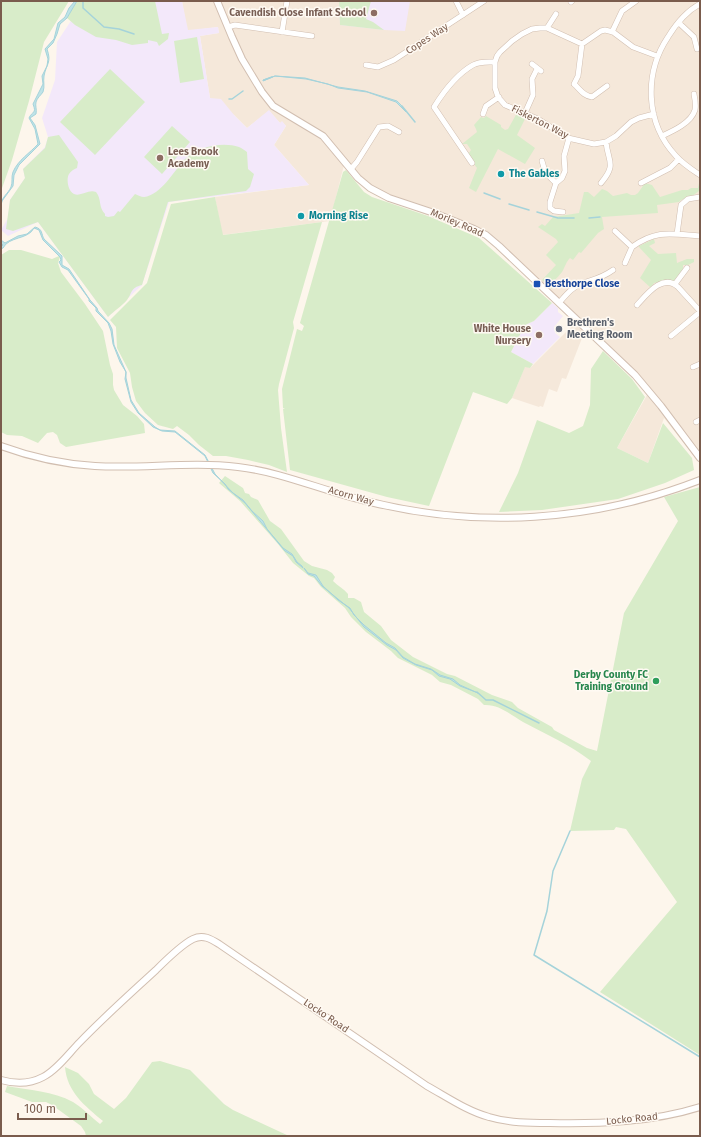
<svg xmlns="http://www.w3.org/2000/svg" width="701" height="1137" font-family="'Fira Sans',sans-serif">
<rect width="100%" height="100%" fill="#fdf6ec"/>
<path fill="#f5e8da" d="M182,1H700V459L697,460L664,418L648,463L617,448L647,395L637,382L619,363L486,239L370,192L344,165L330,221L222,235L215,197L309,185L274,145L286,126L282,122L280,123L269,111L247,128L234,115L210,98L200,36L219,33L218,27L187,31Z
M575,323L584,333L566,379L562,378L557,392L549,389L543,407L540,406L539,407L512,398L525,366L530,368Z"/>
<path fill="#f3e8fa" d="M84,1H182L188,30L218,27L219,33L200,36L210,98L221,99L234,115L247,128L269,110L280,123L282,121L286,126L274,145L309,185L169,202L142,285L108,317L38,222L8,236L1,230L8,218L10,200L25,178L23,169L45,147L48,137L42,118L55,80L57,42Z
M339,1H410L405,31L384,30L340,25Z
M552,303L558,308V312L563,316L554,327L555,333L560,337L533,364L511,352L525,325L534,321Z"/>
<path fill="#d8ecc9" d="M1,1H69L44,42L29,101L12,160L1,191Z
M77,1H155L162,34L169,33L168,39L159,46L157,42L148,40V43L132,45L116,40L96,37L75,25L67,18Z
M339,1H371L366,19L373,22L384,30L340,25Z
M197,37L204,79L180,83L174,41Z
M110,69L145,102L95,155L60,122Z
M517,113L526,117L517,135L535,148L525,164L498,149L476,192L469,188L477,168L474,164V162L469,156V153L471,150L467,144H462L477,132L476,129L474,125L481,117L484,118L486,116L501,125V127L505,130L508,129Z
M172,126L190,142L162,174L144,157Z
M59,135L78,162L77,168C74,169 71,171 69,174C66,179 68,191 74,194C81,197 88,189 96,192C102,199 98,207 105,214V216L108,217L114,216L118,211L120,212L135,194C138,195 141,197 144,197C161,195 174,171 184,160C197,147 222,141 239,147C242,148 244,150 247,152L248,169L254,174L250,187L246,191L168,202L142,285C130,288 133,292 127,300C122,306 114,311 108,317L38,222L13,231L6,229L10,200L25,178L23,169L45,148L48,137Z
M346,170L364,192L372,197L428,216L479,238L552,303L534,321L525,325L511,352L533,364L530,368L525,367L512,398L507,404L473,392L429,506L387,497L290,470L283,409L285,408H283L282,389L297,329L302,331L304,326L300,323L343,172Z
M700,178L699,191L691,197L681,200L679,202L657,205L658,213L602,217L604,229L598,233L581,253L579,252L573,260L570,258C566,262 565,267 562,272C556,280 553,279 552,289L542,280L556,265L546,255L558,242L556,239L538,227L542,224L545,226L553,217L579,213L584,192H588L594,197L602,189L607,191L613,196L627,193L631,195H635L638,193L645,183L652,185L660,197L682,190H688L691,188H698Z
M215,197L223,235L322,222L293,322L294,328L279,384L278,390L281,428L287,472L269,465L248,460L226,456H213L199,445L189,435L177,426L173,429L158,425L145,413L136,401L132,387L130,373L117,348L116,327L110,320L147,283L171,204Z
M654,239L655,243L649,246L658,254L676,253L677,263L687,259H694V262L688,265H683V271L675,282L668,281L654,283L651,288L640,278L651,260L639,247V246Z
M9,250H21L52,259L59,256L60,257L58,263L61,272L85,304L103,331L110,365L113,374V385L114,390L123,405L137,416L144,424L145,433L66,447L60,443L57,435L53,432L47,433L38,443L22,436L7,435L1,432V255Z
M603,351L632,379L645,397L617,448L648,463L663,423L692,458L694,470L665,483L618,499L542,510L499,512L518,473L537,420L569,433L583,426L590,405L591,369Z
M225,476L243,488L245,493L249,494L251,497L258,500L270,521L281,529L304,561L312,566L327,570L332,573L335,577L333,581C338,586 344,589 348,594V598H354L361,602L364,612L381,626L391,640L413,657L447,674L455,676L492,695L512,702L518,708L552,727L554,730L587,748L597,751L624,613L678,521L664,497L700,487V1055L600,992L677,902L626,829L616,827L614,830L570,831L582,779L591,761C570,745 546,734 523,722C511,715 499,704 484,705L478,699L451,685L440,682L432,675L398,658L391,651L366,632L351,617L345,608L321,587L314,578L309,576L293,563L278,544L240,501L219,483Z
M160,1061L190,1070L224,1104L233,1110L289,1136H86L85,1132L81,1126L52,1105L46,1102H32L5,1092L7,1086C29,1090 53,1091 73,1102C83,1108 91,1117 100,1124L103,1121C85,1106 67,1092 65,1067L78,1073L89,1084L94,1094L114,1109L126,1098L152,1062Z"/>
<path fill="#bfe3e8" stroke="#a5d3da" d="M75,1H77L67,18L60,24L57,34L53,43L47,49C52,63 46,64 44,76C43,82 45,86 43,92C41,95 37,98 36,102C35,106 37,109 36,114L30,118L35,125L40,144L19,165L14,175L13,186L2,201L1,206C1,197 8,194 11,187C13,182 11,177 13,172C18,160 30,153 38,144L35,129L29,118C32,111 37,114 33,104L43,84L42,76L47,66L48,59L45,49L54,39L58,23L65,17L69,8Z
M275,76L263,81V80L275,76L305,78L338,87L365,91L397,101L401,105L406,112L396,102L367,92L338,88L328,84L306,79Z
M35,227C43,229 41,234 44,239L62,256V265L69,269L90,300L97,308L98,311L109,323L112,329L114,345L126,372V378L131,400L139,413L155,427L160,430L175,431L205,455L215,474L233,493L243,500L252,511L263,521L267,529L283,548L292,554L297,562L302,566L303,568L296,562L293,556L285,551L245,503L228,489L225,484L213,473L205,456L175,432L162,431L153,427L138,413L131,402L125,379L126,372L120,362L113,344L111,331L108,323L96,311V308L89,301V299L68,270L62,267L59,262L61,260L60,257L43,240L39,230L34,228C28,240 9,236 3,248L1,249V247L3,245L1,243V240L5,243L18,236L27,234Z
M304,568L308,573L316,575L323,586L338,600L350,608L354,615L364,625L386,643L395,648L403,657L415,664L431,669L440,675L453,679L460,685L478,693L460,686L450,679L439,676L432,670L416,665L403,658L396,650L387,645L364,627L349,608L322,586L314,576L308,574Z"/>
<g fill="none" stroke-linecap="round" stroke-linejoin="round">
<path stroke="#a5d3da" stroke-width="1.5" d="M83,1V8L104,27L119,29L134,34
M264,80L272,77
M229,99H232L243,91
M402,106L415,122
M484,193L500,199
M509,204L529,210
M537,212L558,218
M559,218H574
M589,218L600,217
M477,692L486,700H493L539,723
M570,831L553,871L547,911L534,955L700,1057"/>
<defs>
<path id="minor" d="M456,1L463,15
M571,2L572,1
M700,4C687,11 676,24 668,37C644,73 645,123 676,156C683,164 691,169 700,175
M679,23L694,37L697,49
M228,27L235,25L312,36
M547,28L556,14
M282,32L287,1
M612,32L622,11L636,1
M582,44L547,28H540L532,29L522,34L512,41L500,52L497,56L495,62V88L498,97L505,105L538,119L568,138L594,144L606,142L616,136L631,122L639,118L654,114
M532,64L541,71
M366,65L378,67L394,60L484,1
M607,86L592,97C583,96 580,89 574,84L578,76L582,44L601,31L605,30L613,32L633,47L657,56
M525,113L533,95L532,79L537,69
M483,114L486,106L499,97
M662,136C673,131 691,123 695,110C696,105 695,99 694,94
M542,161C544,171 548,176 556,183
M472,163L434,107C444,91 457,74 473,65C480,61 488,62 495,62
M351,169L357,162L379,127L388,126L399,132
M601,183C617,164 608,162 606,142
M641,183L670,168L679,159
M563,212L554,211L550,208V202L556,183L562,178L565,171L564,156L569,138
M615,231L632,247C657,229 672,234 700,236
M677,234L681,205L688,199L700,197
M625,263L632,247
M675,284L687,268
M559,303C566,295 573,286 583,283C595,279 602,278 613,270
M637,305C647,294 663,273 678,287L700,311
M671,336L700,312
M693,367L700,364
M696,422L700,420"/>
<path id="tertiary" d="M217,1L232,37L242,59L262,92L273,106L323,136L358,178L370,188L389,198L434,213L474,229L486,235L499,246L635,375L661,406L700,458
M1,446C31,457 63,464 95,466C143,469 190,461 238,467C282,472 323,491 366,501C477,529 593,522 700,480
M1,1080C15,1084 30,1084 43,1077C57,1070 69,1053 80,1042C104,1017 130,994 156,970C166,960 181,945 193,939C203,934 211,939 219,944L427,1086C447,1097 467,1111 489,1117C509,1123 529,1123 550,1123C600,1124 652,1122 700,1107"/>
</defs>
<use href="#minor" stroke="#d1beb0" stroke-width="6"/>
<use href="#tertiary" stroke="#d1beb0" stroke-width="8"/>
<use href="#minor" stroke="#fff" stroke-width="5"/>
<use href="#tertiary" stroke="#fff" stroke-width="6"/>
</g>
<g fill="#8d6e63" stroke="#fffaf3" stroke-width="1.5">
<circle cx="374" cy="13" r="4"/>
<circle cx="160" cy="158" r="4"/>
<circle cx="539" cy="335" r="4"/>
</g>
<g fill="#0f9aa8" stroke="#fffaf3" stroke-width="1.5">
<circle cx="501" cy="174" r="4"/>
<circle cx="301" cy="216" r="4"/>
</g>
<rect fill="#1a4fb4" stroke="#fffaf3" stroke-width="1.5" x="533" y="280" width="8" height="8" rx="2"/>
<circle fill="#6b7280" stroke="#fffaf3" stroke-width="1.5" cx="559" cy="329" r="4"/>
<circle fill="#2e9e5b" stroke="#fffaf3" stroke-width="1.5" cx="656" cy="681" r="4"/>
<g text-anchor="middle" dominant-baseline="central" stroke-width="3" stroke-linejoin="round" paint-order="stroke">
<g font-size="10" font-weight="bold" fill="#785e54" stroke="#fffaf3" text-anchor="end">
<text x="366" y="13">Cavendish Close Infant School</text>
<text x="168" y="152" text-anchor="start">Lees Brook<tspan x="168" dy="12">Academy</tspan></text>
<text x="531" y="329">White House<tspan x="531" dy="12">Nursery</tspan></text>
</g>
<g font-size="10" fill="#7a5c4d" stroke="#fffaf3">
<text transform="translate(427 39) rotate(-33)">Copes Way</text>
<text transform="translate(540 122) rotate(27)">Fiskerton Way</text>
<text transform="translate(457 223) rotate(23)">Morley Road</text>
<text transform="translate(351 496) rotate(16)">Acorn Way</text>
<text transform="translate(326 1016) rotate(34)">Locko Road</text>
<text transform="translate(632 1119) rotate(-6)">Locko Road</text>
</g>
<g font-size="10" font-weight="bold" fill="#0d838f" stroke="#fffaf3" text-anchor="start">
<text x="509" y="174">The Gables</text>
<text x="309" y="216">Morning Rise</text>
</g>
<g font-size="10" font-weight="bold" fill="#164399" stroke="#fffaf3" text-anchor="start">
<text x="545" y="284">Besthorpe Close</text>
</g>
<g font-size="10" font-weight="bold" fill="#5b616d" stroke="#fffaf3" text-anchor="start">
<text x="567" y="323">Brethren's<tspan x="567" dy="12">Meeting Room</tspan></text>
</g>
<g font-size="10" font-weight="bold" fill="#27864d" stroke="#fffaf3" text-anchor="end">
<text x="648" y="675">Derby County FC<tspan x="648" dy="12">Training Ground</tspan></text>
</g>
</g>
<rect width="701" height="1137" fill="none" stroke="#7a5c4d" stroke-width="4"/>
<path d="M18 1113v6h68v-6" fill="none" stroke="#7a5c4d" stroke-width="2"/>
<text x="24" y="1113" font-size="12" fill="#7a5c4d" stroke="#fffaf3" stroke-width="3" paint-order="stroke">100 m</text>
</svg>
